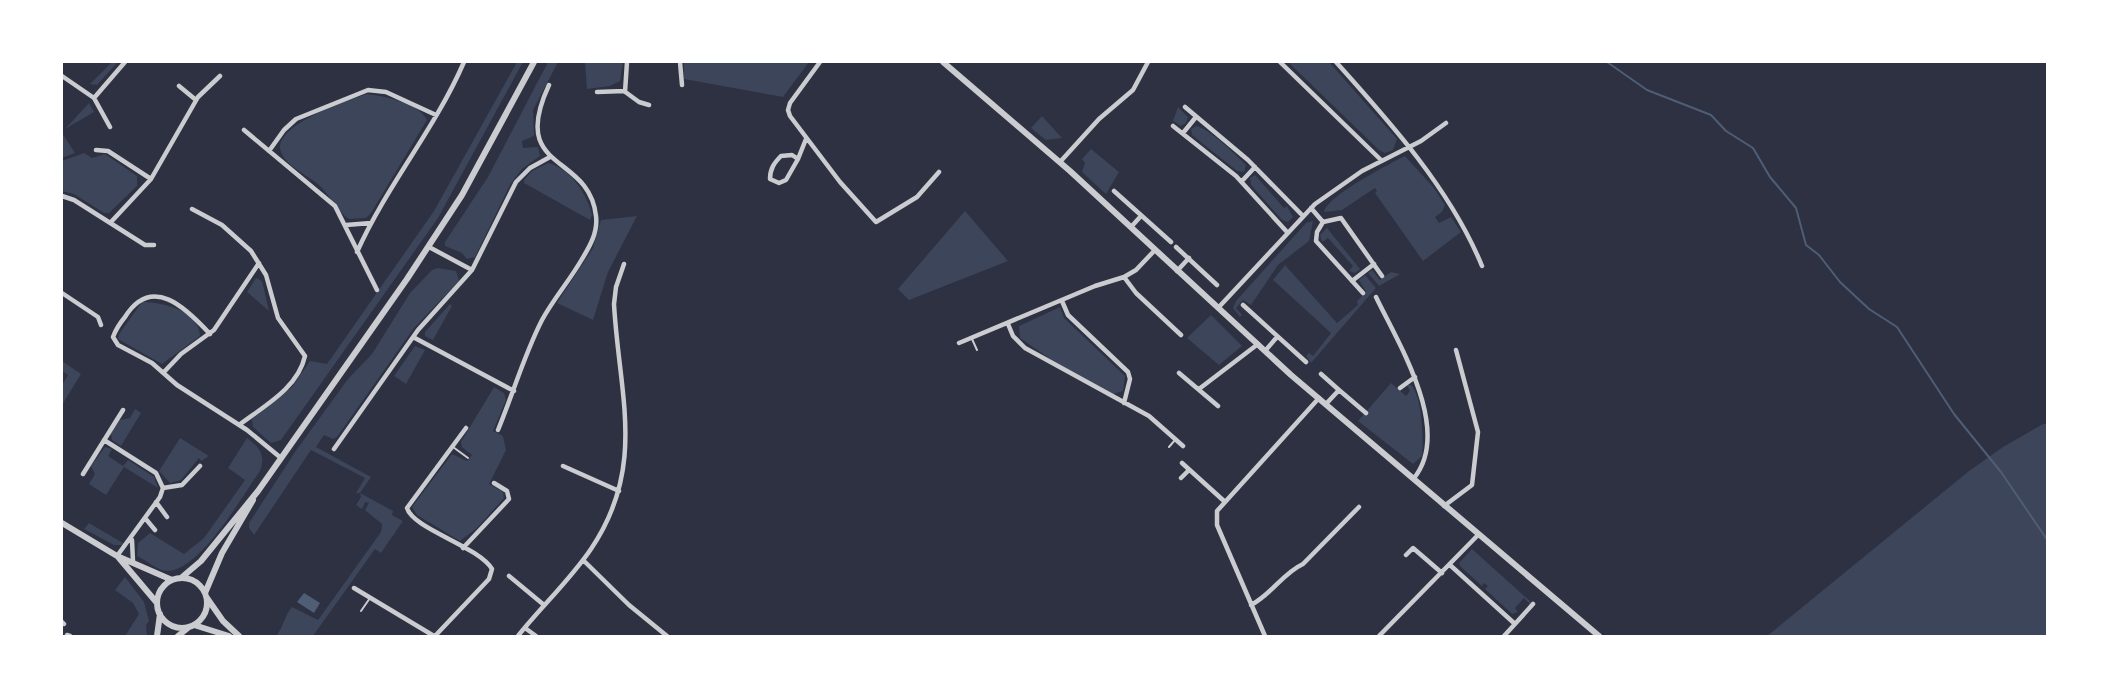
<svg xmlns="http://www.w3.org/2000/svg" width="2109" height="698" font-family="'Roboto Condensed',sans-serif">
<rect width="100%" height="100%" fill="#2d3142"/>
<path fill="#3c4559" d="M112,62H118L97,85L90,84Z
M517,62H523L438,218L281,440L271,443L253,427L252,419L292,387L310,361L327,364L434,211Z
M548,62H558L533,110L534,136L522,141L523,148L538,147L540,156L522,169L511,183L475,257L467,259L462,253L445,246V242L488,177Z
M585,62H623L620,81L610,86L587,89Z
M684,62H809L783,97L684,79Z
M1288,62H1329L1397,139L1393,150L1385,153L1379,150Z
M367,94C384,96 419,103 427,120L371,213L366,218L349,219C337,211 330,195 319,185C307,175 286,166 281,152C271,126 348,100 367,94Z
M89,103L94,112L65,129Z
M1178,107L1188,117L1186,123L1181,126L1173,121Z
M1042,116L1062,138L1046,140L1031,128Z
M1196,126C1210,129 1235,154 1246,165L1244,172L1237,171L1192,135L1191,129Z
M62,133L75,153L62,158Z
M1091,149L1119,172L1106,194L1082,172L1085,163L1082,159Z
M84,153L92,158L105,154L137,176V186L109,213H104L74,194L62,191V161Z
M1405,156L1434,188L1445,205L1442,212L1435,217L1439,223L1451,217L1461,232L1423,261L1375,193L1377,191L1375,188L1342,210L1324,212C1327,196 1389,164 1405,156Z
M548,163C571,169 587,194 592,215L590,220L524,183V180L532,171Z
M1255,175L1284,208L1287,206L1293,217L1288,222L1282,220L1251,185L1250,178Z
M965,211L1008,261L909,300L898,289Z
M637,216L608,272L593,320L557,303L593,248L601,220Z
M1313,221L1309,241L1278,265L1251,305L1243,300L1236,308L1242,315L1240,317L1233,308L1236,301L1306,223Z
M1327,228L1360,269L1355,273L1349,271L1353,266L1328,238L1322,242L1320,235Z
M1285,265L1337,323L1358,305L1357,301L1366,292L1359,280L1365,275L1376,288L1311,363L1306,356L1309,353L1313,356L1331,333L1273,280Z
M438,268L456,271L459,281L414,328L337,437L333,439L324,435L316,447L371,477L360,493L393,511L392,515L403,521L381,553L375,549L313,636H276C284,626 284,616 292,607L318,620L381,532L382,524L365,510L369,503L365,502L362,509L356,505L361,497L360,493H356L365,478L311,450L254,535L249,528V523L297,449L348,379L372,354L410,293L432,270Z
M1372,270L1380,280L1391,272L1400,274L1379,286L1368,273Z
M256,278L262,281L269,311L247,292Z
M142,302C162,302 199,310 200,336L162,364L118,339L119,334Z
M450,304L452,306L433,340L425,336V332Z
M1060,307L1064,318L1125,376L1123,391L1113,394L1056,363L1020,338L1019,326Z
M1211,315L1242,346L1219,365L1187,338Z
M415,346L425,350L406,384L394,376Z
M62,361L81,374L62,405V385L68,375L62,371Z
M1391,383L1406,396L1410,391L1407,385H1411C1422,395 1424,441 1422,456L1413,464L1358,421Z
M494,387L504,393L506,400L493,431L503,436L506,450L489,484L503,492L504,498L477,528L460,541L417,515L412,507L452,454L467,461L472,455L462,447L461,442Z
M135,409L141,413L121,446L112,440L111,433L120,420L130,418Z
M2043,424H2047V636H1767L1969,471L2003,447Z
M180,438L209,456L201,461L199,458L181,480L170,483L159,471Z
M247,438C260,448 266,455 260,471C243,495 199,573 166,571C157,570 146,560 137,556L138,543L150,533L184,554L204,538L245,480L228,468Z
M105,447L112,449L108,456L123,466L128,460L154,477L158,488L124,467L106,495L89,484L95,474L91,466Z
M89,523L123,543L122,545H114L84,529Z
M1472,549L1531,602L1530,604L1524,598L1515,608L1518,612L1512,614L1485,589L1488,586L1484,583L1482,586L1461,567L1459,563Z
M125,577L144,602L149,621L146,625L147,636H125L139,614L133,603L115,590Z"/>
<path fill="#4f5d75" d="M304,593L320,603L314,613L297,602Z"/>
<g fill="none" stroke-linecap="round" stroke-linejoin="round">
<path stroke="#4f5d75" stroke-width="2" d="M1607,62L1647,90L1711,115L1726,131L1753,148L1770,177L1796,208L1806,245L1819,255L1840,282L1869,309L1897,327L1954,414L2001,472L2048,541"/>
<path stroke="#caccd0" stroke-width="2" d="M972,339L977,350
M453,447L468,458
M1169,447L1175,440
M361,611L370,598"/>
<path stroke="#caccd0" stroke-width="4.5" d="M680,62L682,85
M820,62L790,103L788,110L790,116L840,182L876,222L917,197L939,172
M1280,62L1381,160
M1336,62C1390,122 1451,190 1482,266
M62,76L94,98L110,127
M179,86L196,100
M597,92L624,91L639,102L649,105
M625,92L627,62
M94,98L125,62
M1185,107L1248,160L1303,216
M1173,126L1236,176L1287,232
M244,130L335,206L377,290
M1183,133L1196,117
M96,150L108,151L151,179
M269,151L284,130L296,119L368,90L386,92L436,115
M798,159L786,180L779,183L770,179C770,169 774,163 781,156L792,155L798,159L806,139
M1060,162L1099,119L1133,90L1148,62
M1242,181L1255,167
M1114,191L1171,242
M62,196L74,200L145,245H154
M1311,208L1323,222
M192,209L222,225L251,251L266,275L278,318L305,356C298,388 264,406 239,425
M111,222L151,179L198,97L220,76
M346,225L371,223
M1131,227L1141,216
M429,247L472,270
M1176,247L1217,285
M357,252C387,185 435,129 464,62
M1177,271L1189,258
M1124,277L1136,293L1181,335
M1352,281L1374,264
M62,293L98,317L101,325
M1363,293L1316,241L1317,232L1323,222L1341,218L1382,276
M1376,297C1398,343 1453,430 1414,478
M1062,301L1068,315L1128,372L1130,379L1124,403
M1243,305L1306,362
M1218,308L1315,204L1362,171L1421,141L1446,123
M1008,324L1013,336L1025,348L1149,416L1183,446
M210,334C186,308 152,274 125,317C120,323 116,329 113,337L118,345L152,363L177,385L247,430L281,458
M413,337L514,391
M959,343L1095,286L1124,277L1136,270L1155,250
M1265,351L1277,337
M164,372L181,354L214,330L259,263
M1179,373L1218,406
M1321,374L1339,390L1326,404
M1400,388L1415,377
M1199,389L1258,344
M1339,390L1366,413
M498,430C513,394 524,355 542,320C554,298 570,280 582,259C590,246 598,232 596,216C589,152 508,173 549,85
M104,440L156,473L163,488L160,497L117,556
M334,449L418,330L472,270L516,182L530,168L550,157
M1182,463L1224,501
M563,466L619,491
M83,474L123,410
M1181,478L1189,470
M163,488L182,485L200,466
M156,502L167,517
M1444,506L1472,485L1478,432L1456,350
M145,518L155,530
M132,540L133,562
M463,548L509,499L507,491L494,483
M1406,555L1413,548L1442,573
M583,560L629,605L667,636
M1450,565L1515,624L1504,636
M509,576L544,605
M354,588L434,636
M1251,605C1271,595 1283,573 1303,564L1359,507
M62,622L64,624
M1515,624L1533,604
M525,628L536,636
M67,635L70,636
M435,636L489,579L492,569C478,546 413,529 407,508L466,428
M518,636C541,607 570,580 591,549C647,466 619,395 614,304L616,287L624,264
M1265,636L1217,525V511L1319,398
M1379,636L1479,534"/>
<path stroke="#caccd0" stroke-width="6" d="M943,62L1070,171L1291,375L1599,636
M62,523L117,556L172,580
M119,558L157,603
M181,578L201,561L258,491L407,279L462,195L534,62
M157 603a25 25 0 1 1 50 0a25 25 0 1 1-50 0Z
M205,593L222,553L253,500
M207,598L223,621L239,636
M194,625L229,636
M157,636L160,614
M178,636L189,627"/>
</g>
<rect width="2109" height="698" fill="none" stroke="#ffffff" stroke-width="126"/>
</svg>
